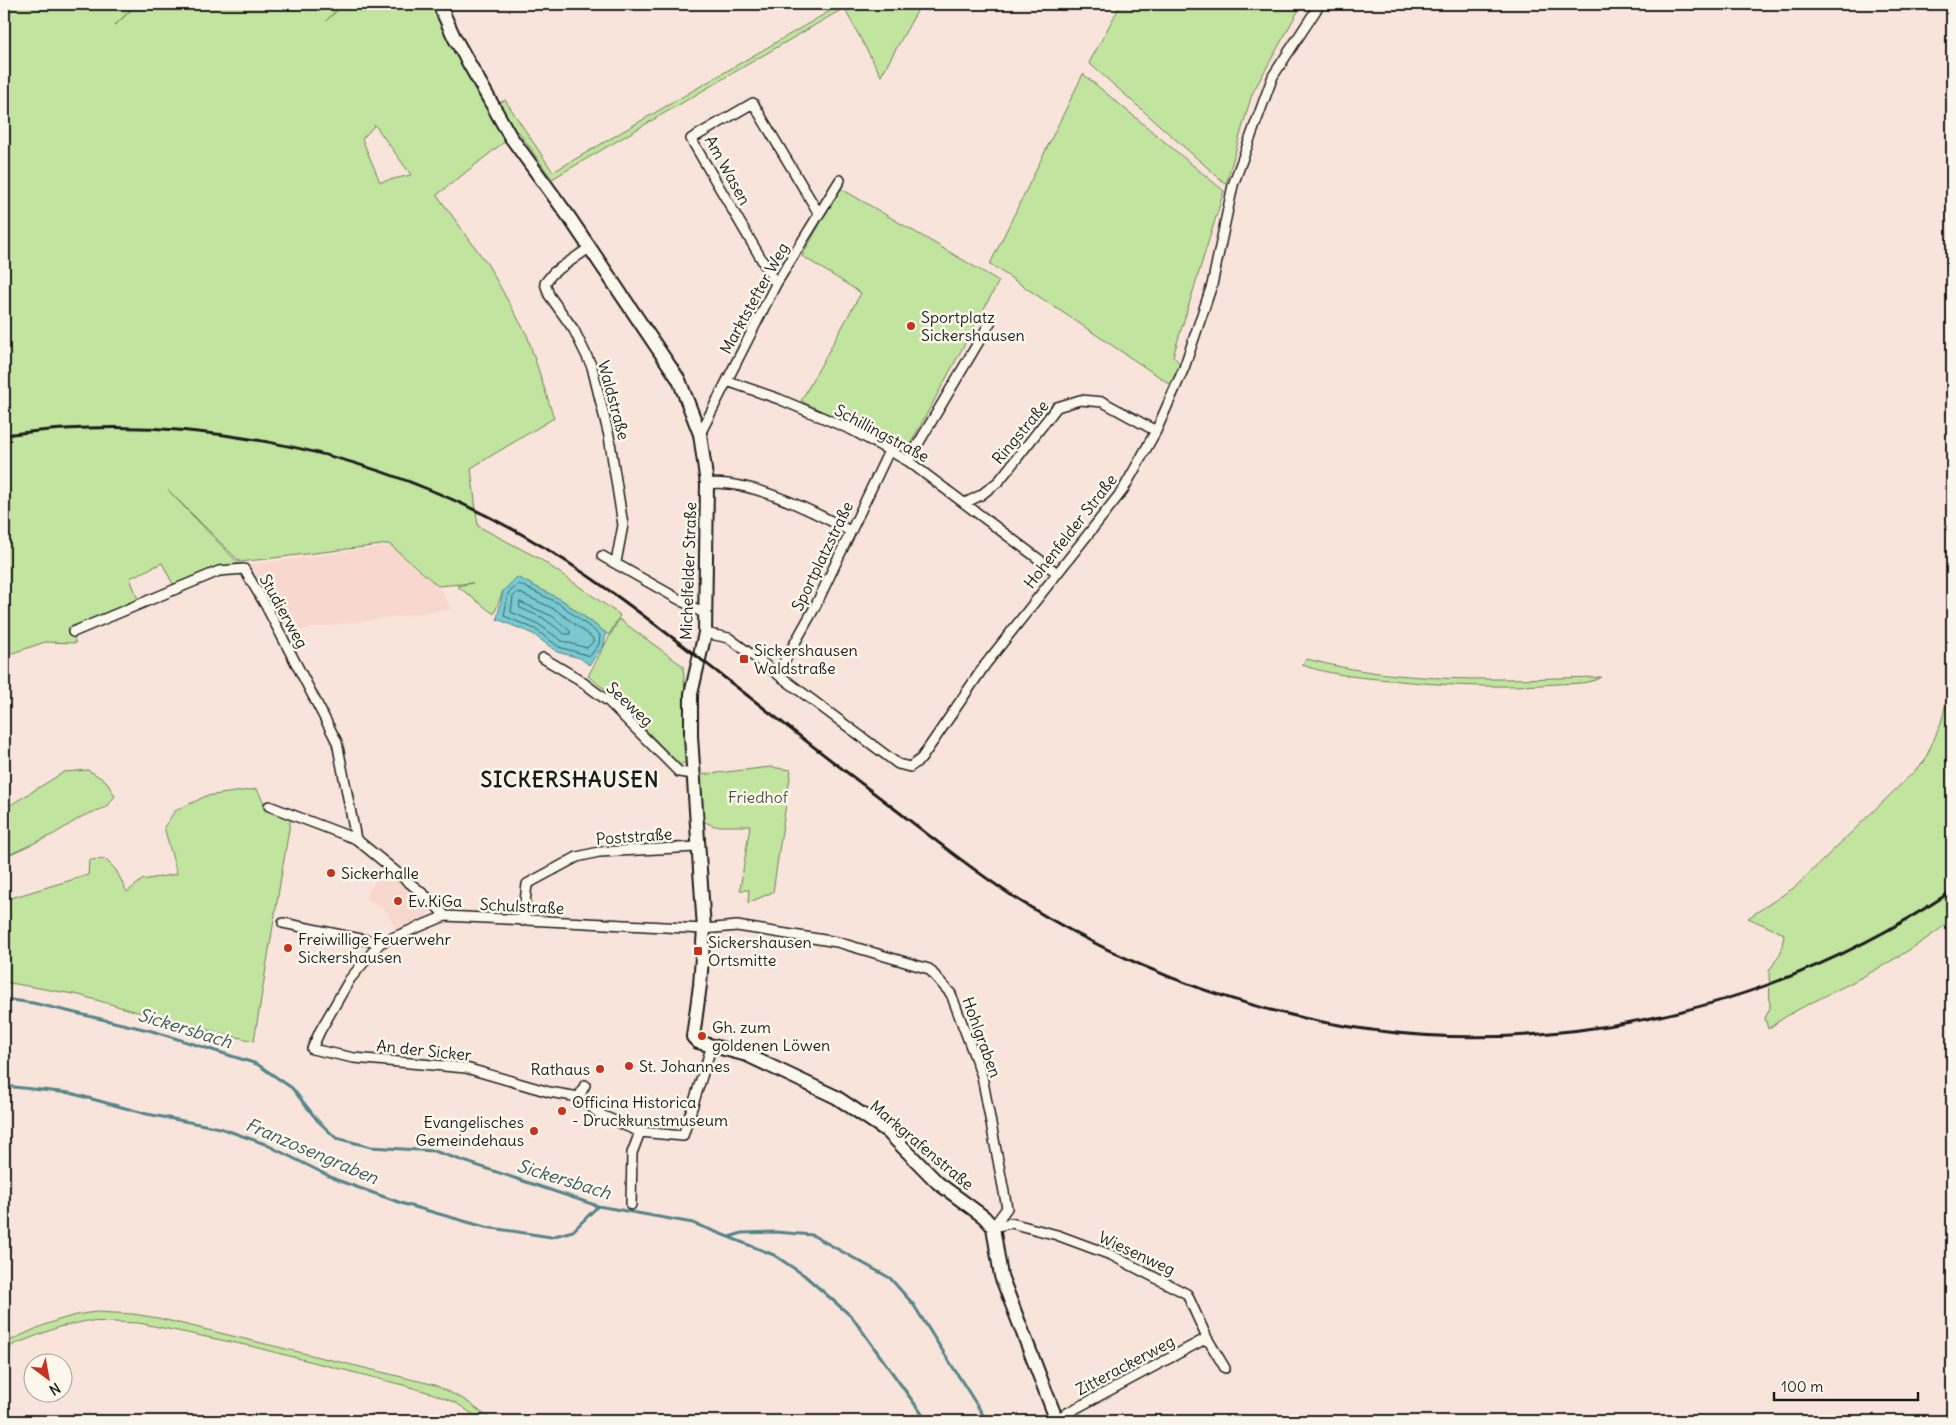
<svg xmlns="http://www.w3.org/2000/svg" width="1956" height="1425" font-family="Delius,sans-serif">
<rect width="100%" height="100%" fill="#f9e4db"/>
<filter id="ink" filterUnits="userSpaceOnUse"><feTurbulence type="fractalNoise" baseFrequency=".02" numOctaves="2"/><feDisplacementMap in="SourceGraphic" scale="10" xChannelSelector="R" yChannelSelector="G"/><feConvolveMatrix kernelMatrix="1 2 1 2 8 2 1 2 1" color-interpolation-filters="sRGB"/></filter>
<g filter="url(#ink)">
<path fill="#f8d7cf" d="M389,546L440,589L452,609L284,632L248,565Z
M384,866L431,904L432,908L425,920L396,931L387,911L365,898Z"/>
<path fill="#c1e49e" stroke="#6e805d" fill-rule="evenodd" d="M4,4H137L115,25L138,4H342L326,21L344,4H439L494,106L505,100L553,172L842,4H921L881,76L844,8L552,179L518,131L437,195L488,265L527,335L554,418L471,468L478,526L540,559L620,615L609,635L562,600L544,592L503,591L494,614L457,586L473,583L438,586L389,544L240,562L168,490L244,569L219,571L176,590L162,563L130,578L139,602L71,632L76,643L45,642L4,656ZM375,125L411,175L380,182L362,139Z
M1121,4H1302L1252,94L1226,184L1089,63Z
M1083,74L1224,191L1173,356L1184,368L1176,388L990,264Z
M840,188L999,281L906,452L801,401L861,293L802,256Z
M619,619L683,666L690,760L680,765L612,695L588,676Z
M1307,659C1402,685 1503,679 1601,677C1588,685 1572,683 1557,684C1504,688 1452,686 1400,681C1367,678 1333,676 1302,665Z
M1952,679V920C1919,946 1879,969 1841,988C1816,1001 1791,1011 1768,1029L1765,1018L1770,1008L1769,971L1781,952L1784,934L1748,918L1795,887L1924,762L1941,723Z
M771,767L791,770L773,892L748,903L749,890H740L750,826H714L698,819L699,775Z
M88,770L106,781L115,796L107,807L83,816L54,834L4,857V809L64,772Z
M257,789L265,805L291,817L254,1041L165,1020L79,995L4,982V900L88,875L89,860L105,859L116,870L127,892L142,880L177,874L164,827L175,811L206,796Z
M96,1312L133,1314L158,1318L435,1385L465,1400L493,1421H483L456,1403L434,1394L403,1385L250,1346L139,1323L87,1321L59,1327L15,1344L4,1351V1344C33,1329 63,1315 96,1312Z"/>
<path fill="#78c9d0" stroke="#538488" d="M517,577L562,600L606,633L604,646L589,665L580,658L557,652L533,634L497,619L503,591Z"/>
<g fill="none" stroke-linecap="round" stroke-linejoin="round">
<path stroke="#416164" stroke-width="1" d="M519,584L560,604L600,635L599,644L590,656L559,647L535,629L504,616L508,594Z
M518,592L556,610L593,638V642L587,648L562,641L538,624L511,612L513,597Z
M520,602L552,616L570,631V634H565L543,618L520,608Z"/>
<path stroke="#538488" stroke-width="3" d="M4,999L33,1003L152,1031L257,1064L292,1088L318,1121L336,1138L371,1147L434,1151L598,1206L693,1223L774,1255L804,1275L852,1317L927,1421
M4,1086L70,1093L147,1114L220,1128L265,1144L337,1180L404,1204L485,1227L551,1237L573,1231L598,1206
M729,1237L742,1233L776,1232L812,1235L890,1278L913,1304L987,1421"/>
<defs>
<path id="street" d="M589,248L553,273L545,283L549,295L574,330L592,367L609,436L623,525L616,562
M776,284L691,139L753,103L819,214
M727,381L779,399L852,430L908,461L1056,572
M700,434L776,284L840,180
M908,461L991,321
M707,484C747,478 815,512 850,531
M967,502L981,495L999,481L1057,407L1080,400L1103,402L1156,431
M602,556L705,614
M73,632L219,571L244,569L266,606L337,742L356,839
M705,633L729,638L898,764L910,767L921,759L985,665L1123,490L1156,431L1184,368L1212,285L1233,185L1273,76L1320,4
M543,658L577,678L609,702L679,772L693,774
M778,673L815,607L889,451
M269,806L356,839L433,902L445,916
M523,921L527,884L577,857L599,852L697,847
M283,923L380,943
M579,1097L585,1085
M640,1132L601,1115L579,1097L549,1092L466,1068L354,1058L312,1049L320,1031L350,979L380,943L445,916L704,929L737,926L837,942L929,969L951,994L982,1076L1007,1208L993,1227
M631,1205L632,1153L640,1132L683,1136L712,1045
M993,1227L1011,1223L1057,1235L1111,1255L1187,1294L1207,1338L1225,1368
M1056,1419L1207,1338"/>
<path id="secondary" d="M439,4L454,37L510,136L569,217L679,380L700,434L707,484L705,633L691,694V736L704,929L700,985L693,1037L698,1042L747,1055L836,1097L887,1131L938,1183L984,1217L993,1227L1001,1276L1057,1421"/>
</defs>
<use href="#street" stroke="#1c1c1c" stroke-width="12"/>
<use href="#secondary" stroke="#1c1c1c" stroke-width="16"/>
<use href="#street" stroke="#fbf7ec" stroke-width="9"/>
<use href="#secondary" stroke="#fbf7ec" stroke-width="12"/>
<path stroke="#1c1c1c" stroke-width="3" d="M4,435C183,411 365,446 523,535C595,576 660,628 725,678C779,720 833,762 887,803C930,836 972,870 1017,899C1172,997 1356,1050 1540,1034C1689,1022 1828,974 1952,891"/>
</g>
</g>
<g fill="#c8321e" stroke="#fbf7ec" stroke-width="2">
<circle cx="911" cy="326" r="5"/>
<rect x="739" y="654" width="10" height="10" rx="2.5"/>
<circle cx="331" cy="873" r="5"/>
<circle cx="398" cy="901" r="5"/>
<circle cx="288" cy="948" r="5"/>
<rect x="693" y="946" width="10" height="10" rx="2.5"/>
<circle cx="702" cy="1036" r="5"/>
<circle cx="629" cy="1066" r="5"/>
<circle cx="600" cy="1069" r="5"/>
<circle cx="562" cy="1111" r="5"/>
<circle cx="534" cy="1131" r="5"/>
</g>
<g text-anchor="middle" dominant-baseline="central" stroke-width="5" stroke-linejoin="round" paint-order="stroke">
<g font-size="16" fill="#1c1c1c" stroke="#fbf7ec">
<text transform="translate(728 170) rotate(61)">Am Wasen</text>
<text transform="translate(754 298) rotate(-61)">Marktstefter Weg</text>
<text transform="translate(614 400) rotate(75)">Waldstraße</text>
<text transform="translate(1020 432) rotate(-50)">Ringstraße</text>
<text transform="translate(882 433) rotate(28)">Schillingstraße</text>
<text transform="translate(1070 531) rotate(-52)">Hohenfelder Straße</text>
<text transform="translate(822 556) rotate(-64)">Sportplatzstraße</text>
<text transform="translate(688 571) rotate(-88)">Michelfelder Straße</text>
<text transform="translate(284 611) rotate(61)">Studierweg</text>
<text transform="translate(630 704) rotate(43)">Seeweg</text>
<text transform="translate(634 836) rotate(-4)">Poststraße</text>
<text transform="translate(522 906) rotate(3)">Schulstraße</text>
<text transform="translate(982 1037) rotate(70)">Hohlgraben</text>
<text transform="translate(424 1050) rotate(6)">An der Sicker</text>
<text transform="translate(922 1145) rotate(40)">Markgrafenstraße</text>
<text transform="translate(1137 1253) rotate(25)">Wiesenweg</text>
<text transform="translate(1125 1365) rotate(-28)">Zitterackerweg</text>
</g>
<g font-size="16" fill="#1c1c1c" stroke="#fbf7ec" text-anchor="start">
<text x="921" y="317">Sportplatz<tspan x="921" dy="18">Sickershausen</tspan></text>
<text x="754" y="650">Sickershausen<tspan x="754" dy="18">Waldstraße</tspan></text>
<text x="341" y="873">Sickerhalle</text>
<text x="408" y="901">Ev.KiGa</text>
<text x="298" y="939">Freiwillige Feuerwehr<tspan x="298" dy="18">Sickershausen</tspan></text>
<text x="708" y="942">Sickershausen<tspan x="708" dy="18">Ortsmitte</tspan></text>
<text x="712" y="1027">Gh. zum<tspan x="712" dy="18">goldenen Löwen</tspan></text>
<text x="639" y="1066">St. Johannes</text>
<text x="590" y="1069" text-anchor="end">Rathaus</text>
<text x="572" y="1102">Officina Historica<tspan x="572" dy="18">- Druckkunstmuseum</tspan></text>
<text x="524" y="1122" text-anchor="end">Evangelisches<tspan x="524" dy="18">Gemeindehaus</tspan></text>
</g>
<g font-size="16" fill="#4e5843" stroke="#fbf7ec">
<text x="758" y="797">Friedhof</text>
</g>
<g font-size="18" font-style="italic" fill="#3c595b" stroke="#fbf7ec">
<text transform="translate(185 1028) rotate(17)">Sickersbach</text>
<text transform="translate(312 1151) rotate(23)">Franzosengraben</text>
<text transform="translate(564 1179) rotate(17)">Sickersbach</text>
</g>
<g font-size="21" font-weight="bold" letter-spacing="1" fill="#1c1c1c" stroke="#fbf7ec">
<text x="570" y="779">SICKERSHAUSEN</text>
</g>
</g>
<rect width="1956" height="1425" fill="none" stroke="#fbf7ec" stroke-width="20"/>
<rect x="10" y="10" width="1936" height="1405" fill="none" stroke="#1c1c1c" stroke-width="2" filter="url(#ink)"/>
<g transform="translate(48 1378) rotate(148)"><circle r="24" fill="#fbf7ec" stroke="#a29f99"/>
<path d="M0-4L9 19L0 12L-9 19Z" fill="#c8321e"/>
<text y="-8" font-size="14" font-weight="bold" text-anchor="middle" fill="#1c1c1c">N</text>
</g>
<path d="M1774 1392v8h144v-8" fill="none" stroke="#1c1c1c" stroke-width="2.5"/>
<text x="1781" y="1392" font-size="15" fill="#1c1c1c" stroke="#fbf7ec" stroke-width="4" paint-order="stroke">100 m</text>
</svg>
